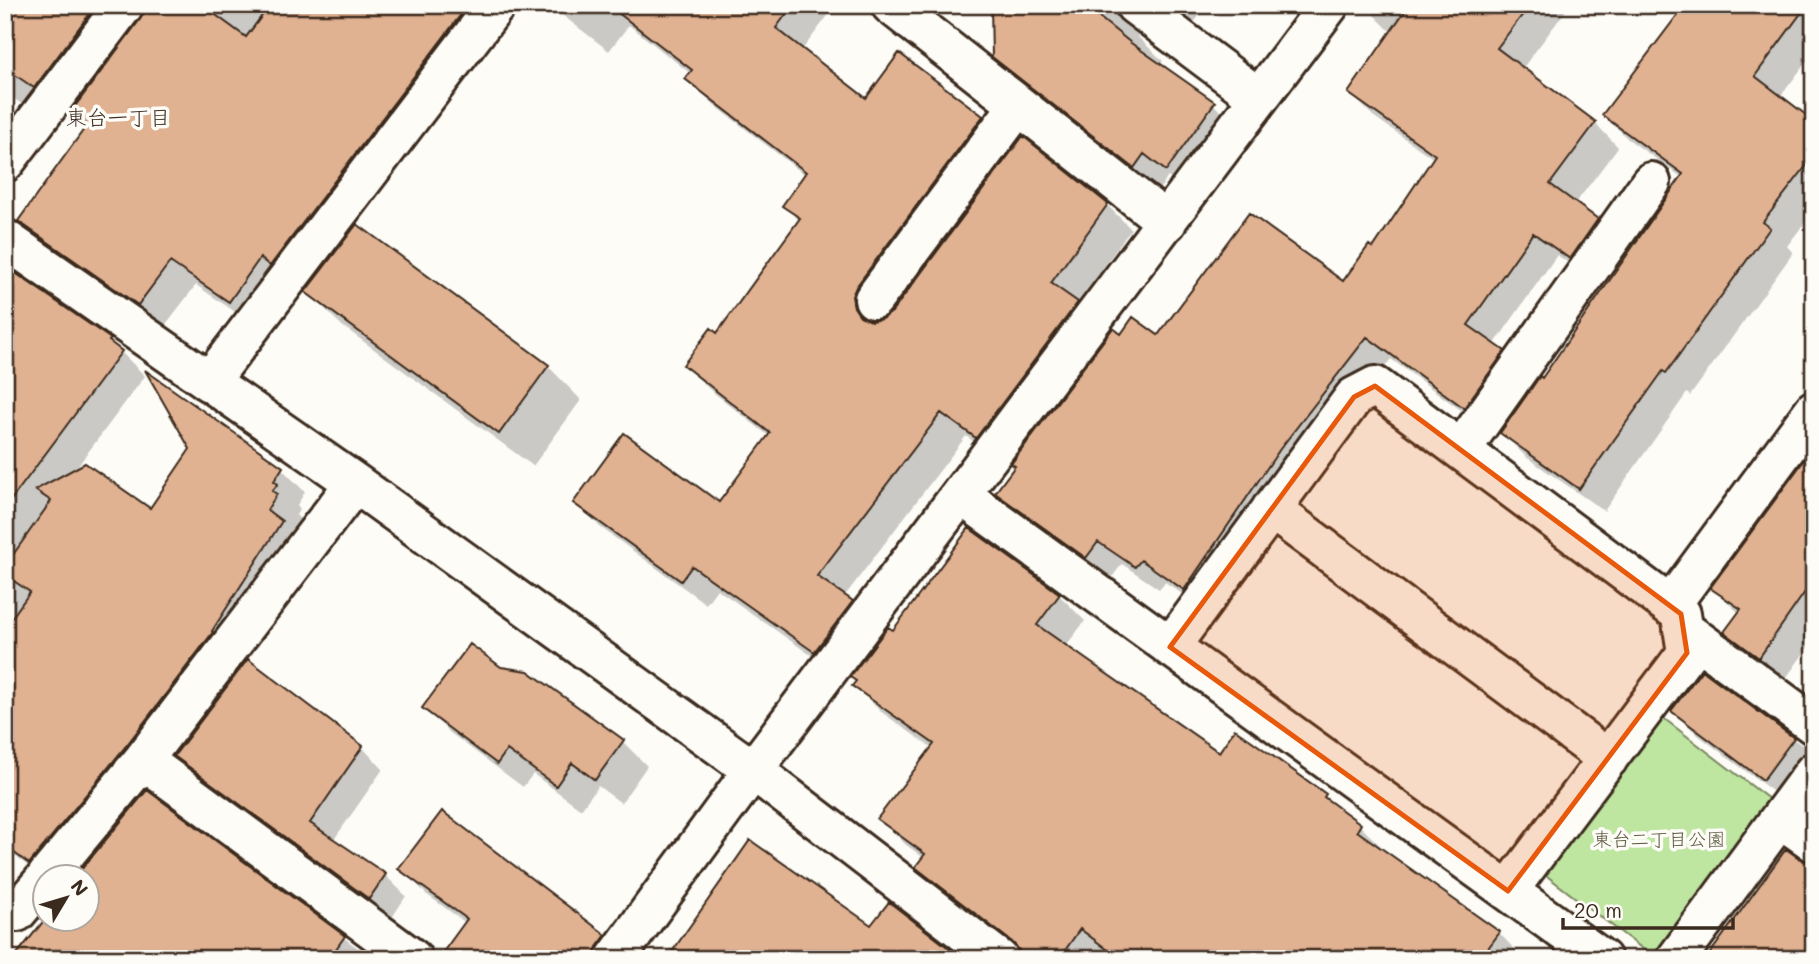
<svg xmlns="http://www.w3.org/2000/svg" width="1819" height="964" font-family="Mali,'Klee One',sans-serif">
<rect width="100%" height="100%" fill="#fdfcf7"/>
<filter id="ink" filterUnits="userSpaceOnUse"><feTurbulence type="fractalNoise" baseFrequency=".0143" numOctaves="2"/><feDisplacementMap in="SourceGraphic" scale="14" xChannelSelector="R" yChannelSelector="G"/><feConvolveMatrix kernelMatrix="1 2 1 2 8 2 1 2 1" color-interpolation-filters="sRGB"/></filter>
<g filter="url(#ink)">
<path fill="#bee6a1" stroke="#7c8860" stroke-width="2" d="M1662,717L1774,803L1656,959L1543,873Z"/>
<path fill="#0003" d="M5,5H513L254,325L196,285L163,328L44,245L20,221L87,128L72,112L143,18L147,8H141L27,108L5,92Z
M549,5H836L802,50L866,100L899,55L982,117L1007,141L880,311L876,322L883,321L1107,205L1131,229L1077,304L1101,328L1001,461L966,436L844,597L876,627L839,675L717,589L706,604L600,527L576,503L719,504L769,436L709,389L685,365L717,335L800,221L784,206L805,175L712,103L688,78L691,74L629,25L609,51Z
M993,5H1208L1192,25L1136,28L1138,37L1163,61L1159,65L1213,104L1237,127L1190,193L1168,177L1158,191L1018,80L994,56Z
M1379,5H1570L1522,69L1595,123L1618,147L1575,204L1597,221L1620,244L1594,281L1557,255L1494,345L1527,375L1488,430L1391,359L1303,472L1208,612L1165,582L1159,589L1122,564L1110,580L1021,516L997,493L1122,336L1158,338L1344,283L1373,250L1434,159L1373,116L1350,93L1392,33L1373,14Z
M1687,5H1814V52L1780,97L1814,123V211L1787,246L1793,253L1690,396L1687,393L1604,511L1526,457L1502,433L1542,380L1683,178L1628,139L1604,115Z
M5,268L110,341L145,376L74,471L150,511L282,469L305,492L297,505L300,509L296,515L300,519L292,532L305,546L46,880L5,848Z
M308,292L548,366L581,400L533,466L341,325Z
M1814,450V639L1784,681L1751,656L1726,632L1740,614L1713,588Z
M1059,595L1085,621L1065,647L1219,755L1325,796L1341,812L1360,826L1386,851L1385,853L1499,933L1524,959H1113L1106,953L1102,959H1022L1021,953L943,893L918,867L924,858L905,844L880,818L932,748L880,711L855,685L893,632Z
M248,661L362,747L383,769L333,841L385,875L406,896L391,919L197,777L176,755Z
M500,669L623,742L647,766L621,803L598,786L581,809L533,774L523,787L449,732L424,708Z
M1702,672L1800,744L1814,749V793L1800,812L1698,735L1673,711Z
M147,792L367,955L371,959H15L47,918H88V876Z
M401,868L605,936L627,959H462L466,923L426,894Z
M871,928L960,959H663L671,948L675,951Z"/>
<path fill="#e1b292" stroke="#3b2a1e" stroke-width="2" d="M5,5H96L34,88L5,68Z
M145,5H202L246,37L270,5H468L270,266L260,258L229,302L170,262L138,305L18,221L87,125L70,113L141,18Z
M608,5H793L776,28L866,98L899,53L983,116L856,287L852,296L854,307L860,316L871,321L882,319L892,312L1023,136L1108,204L1051,283L1078,302L976,438L941,413L817,576L853,601L814,652L692,566L681,581L573,503L624,433L719,502L770,433L683,365L711,328L717,333L800,218L782,206L806,172L685,79L692,70Z
M991,5H1084L1131,43L1215,102L1166,171L1144,154L1134,168L992,57Z
M1409,5H1530L1497,48L1596,122L1550,184L1598,219L1570,259L1533,233L1468,325L1505,351L1464,408L1367,337L1280,449L1184,590L1141,560L1135,567L1098,542L1086,558L995,493L1015,466L1011,464L1113,328L1121,334L1133,317L1158,335L1249,213L1343,281L1369,245L1373,248L1435,155L1348,93Z
M1685,5H1807L1755,76L1814,121V156L1763,222L1770,228L1666,373L1663,371L1579,489L1500,433L1540,376L1542,378L1683,174L1602,115Z
M357,224L549,365L499,434L305,292Z
M5,266L111,339L109,341L122,351L5,508Z
M145,370L283,467L274,481L278,484L272,491L277,494L267,510L282,521L212,631L213,632L126,746L29,864L5,846V627L30,592L5,575V566L51,501L35,490L85,463L150,508L190,449Z
M1814,447V579L1759,658L1724,632L1741,609L1710,588Z
M969,528L1060,594L1037,625L1219,752L1235,729L1326,794L1324,797L1361,824L1357,831L1500,932L1480,959H1120L1080,929L1059,959H1020L1019,950L1012,942L915,867L925,854L877,819L934,744L852,686L856,681L850,677L888,627L893,630Z
M470,644L501,667L528,671L624,740L595,780L572,763L556,786L507,750L497,764L422,708Z
M248,659L363,746L310,823L386,874L369,899L174,756Z
M1702,670L1794,738L1763,780L1671,711Z
M147,790L345,936L329,959H13L46,918L88,919V877H75Z
M442,811L606,935L597,947L593,959H438L467,919L398,869Z
M750,840L871,925L889,902L963,959H667Z
M1786,849L1802,860L1814,864V959H1706Z"/>
<g fill="none" stroke-linecap="round" stroke-linejoin="round">
<defs>
<path id="minor" d="M891,5L1167,222
M1135,5L1259,98
M5,162L124,5
M5,239L355,483L753,770L999,959
M874,299L1018,106
M209,382L496,5
M1461,450L1651,182
M961,495L1602,959
M1271,509L1608,759
M1670,606L1814,410
M1683,629L1814,725
M1170,647L1354,397L1375,386L1681,614L1687,653L1508,891
M143,760L413,959
M1780,818L1814,842
M47,876L143,760L355,483
M17,912L46,878
M615,959L753,770L1329,5
M1676,959L1814,772"/>
</defs>
<use href="#minor" stroke="#3b2a1e" stroke-width="44"/>
<use href="#minor" stroke="#fdfcf7" stroke-width="38"/>
</g>
</g>
<path fill="#e8590c" fill-opacity="0.2" stroke="#e8590c" stroke-width="5" stroke-linejoin="round" d="M1375,386L1681,614L1687,653L1508,891L1170,647L1354,397Z"/>
<g text-anchor="middle" dominant-baseline="central" stroke-width="7" stroke-linejoin="round" paint-order="stroke">
<g font-size="19" fill="#5c593f" stroke="#fdfcf7">
<text x="1659" y="838">東台二丁目公園</text>
</g>
<g font-size="21" fill="#3b2a1e" stroke="#fdfcf7">
<text x="118" y="116">東台一丁目</text>
</g>
</g>
<rect width="1819" height="964" fill="none" stroke="#fdfcf7" stroke-width="28"/>
<rect x="14" y="14" width="1791" height="936" fill="none" stroke="#3b2a1e" stroke-width="2.5" filter="url(#ink)"/>
<g transform="translate(66 898) rotate(52)"><circle r="33" fill="#fdfcf7" stroke="#afa8a0" stroke-width="2"/>
<path d="M0-5L12 26L0 18L-12 26Z" fill="#3b2a1e"/>
<text y="-10" font-size="19" font-weight="bold" text-anchor="middle" fill="#3b2a1e">N</text>
</g>
<path d="M1563 918v10h170v-10" fill="none" stroke="#3b2a1e" stroke-width="3.5"/>
<text x="1574" y="918" font-size="21" fill="#3b2a1e" stroke="#fdfcf7" stroke-width="5" paint-order="stroke">20 m</text>
</svg>
